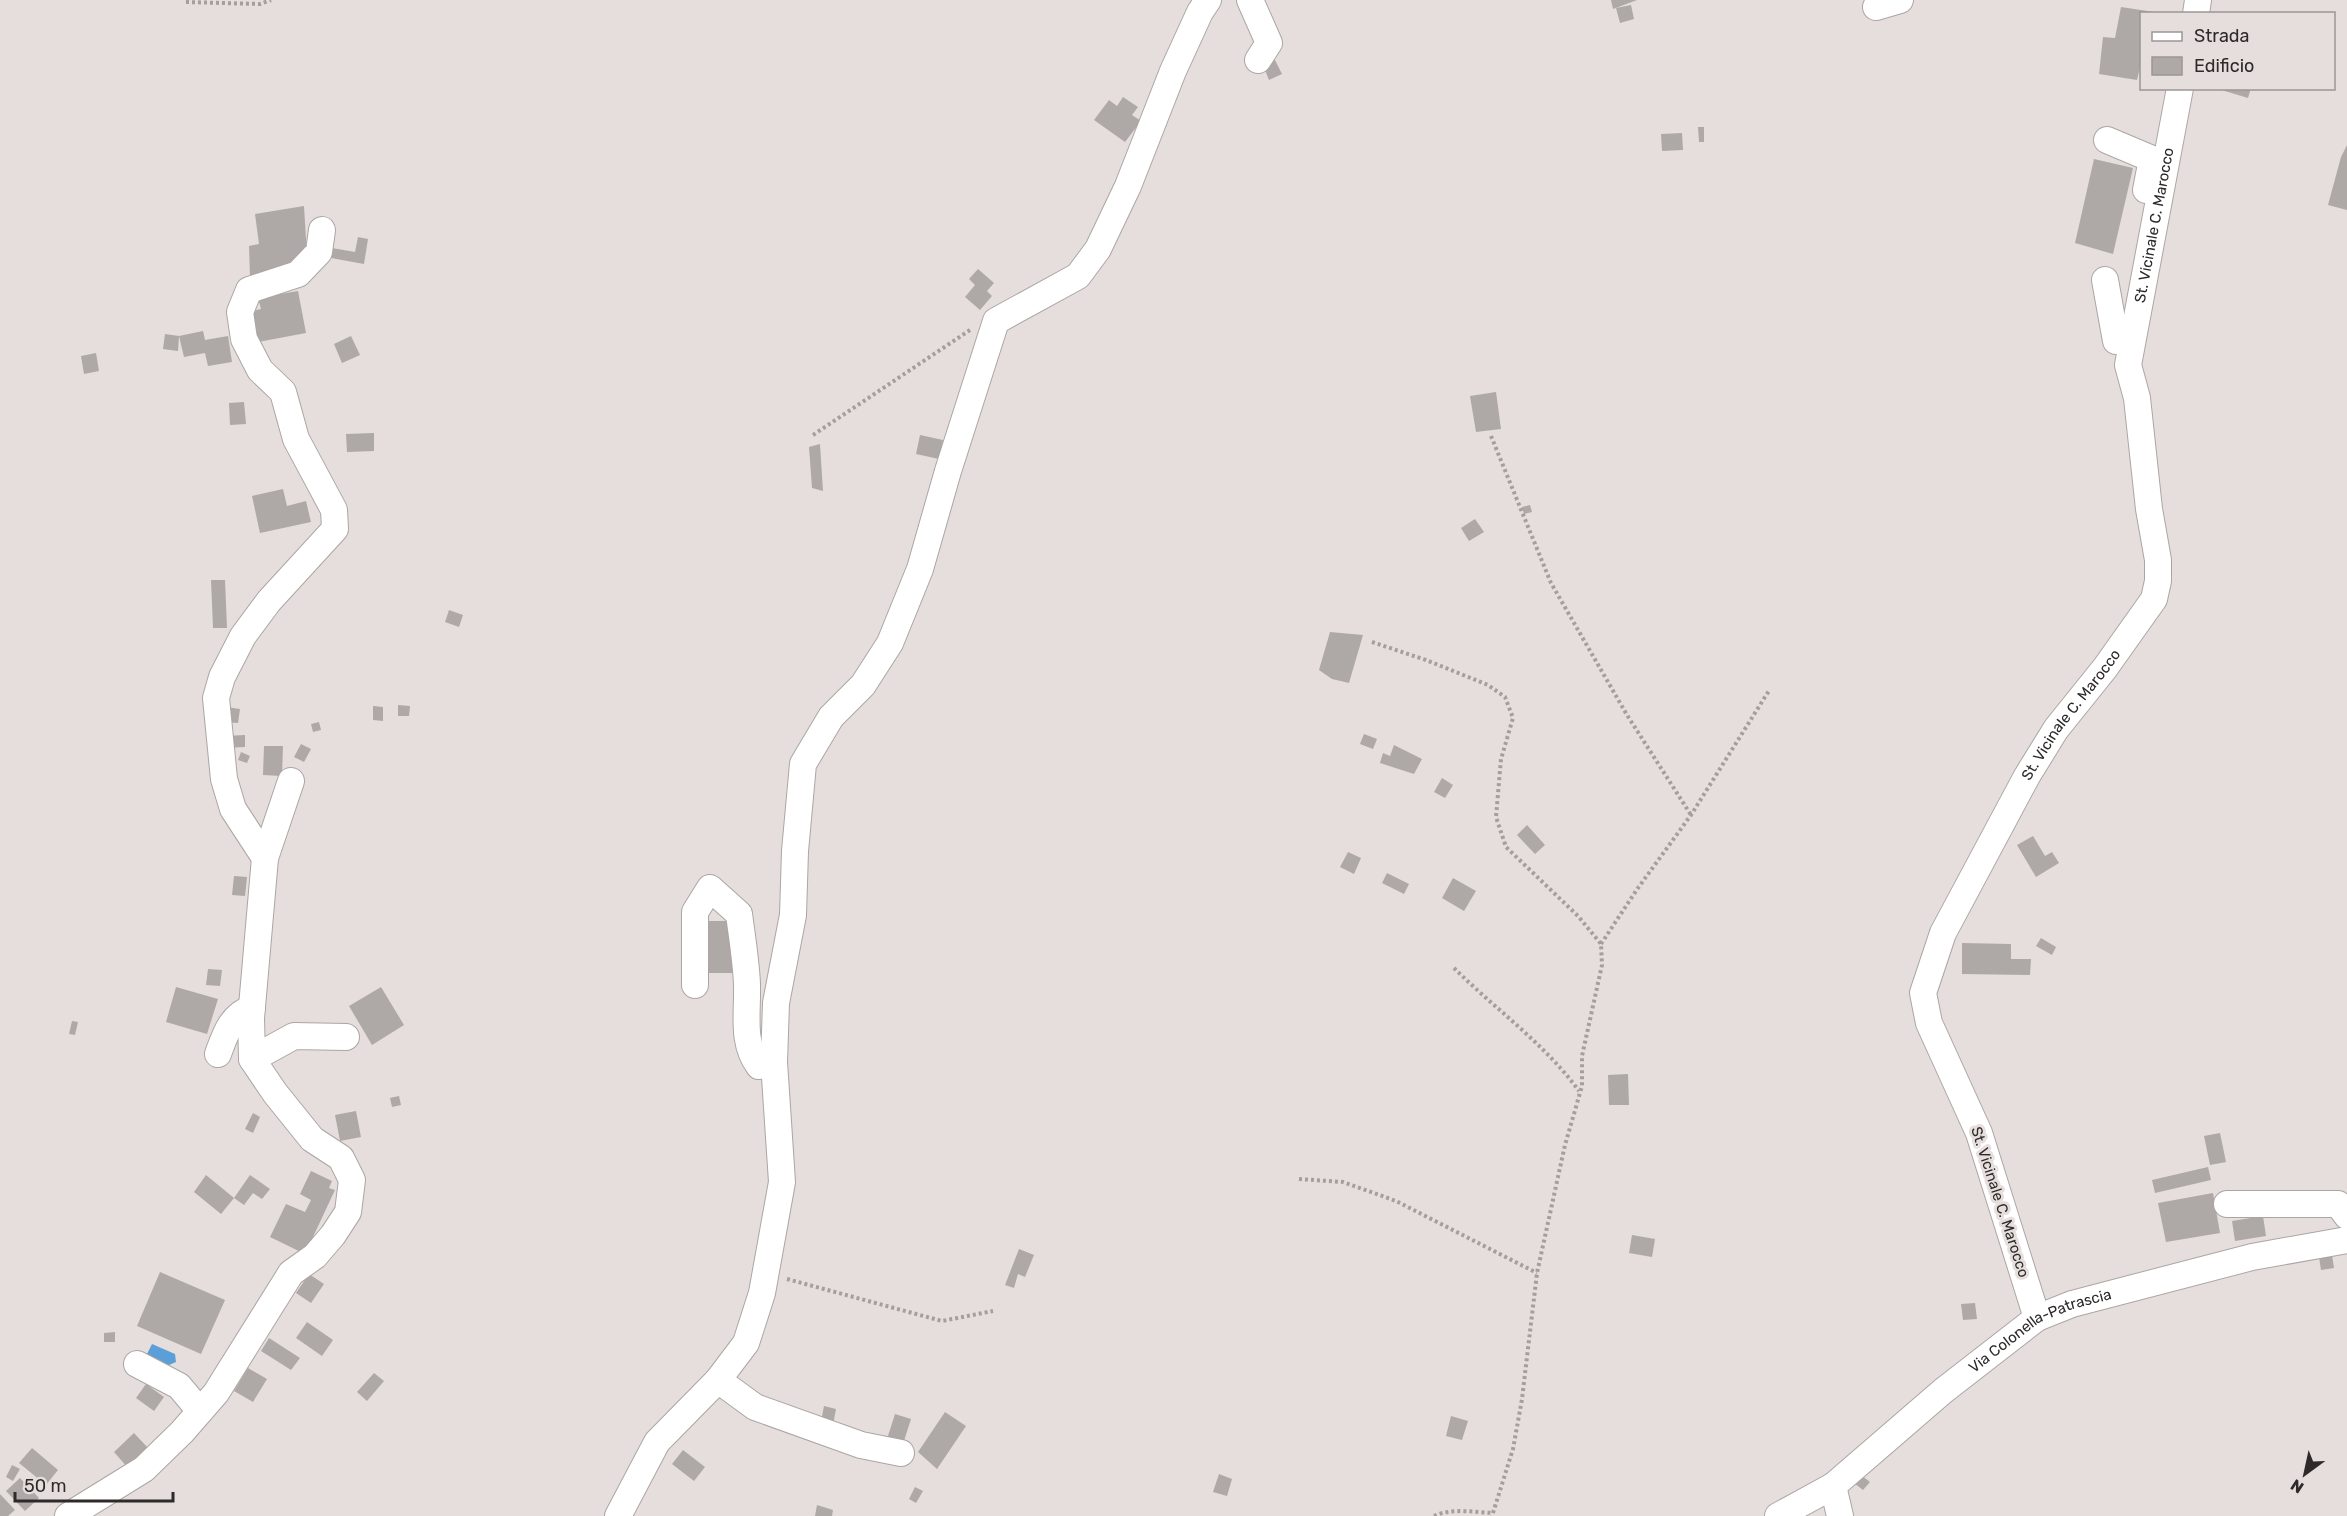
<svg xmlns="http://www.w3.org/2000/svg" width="2347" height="1516" font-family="Rubik,sans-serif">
<rect width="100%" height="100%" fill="#e5dedc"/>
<path fill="#5a9fd8" d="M152,1344L175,1354L176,1362L169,1365L146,1356Z"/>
<path fill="#aea8a6" d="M1611,0H1637L1613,9Z
M1631,5L1634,19L1620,23L1616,8Z
M2121,7L2154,12L2142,14V59L2137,80L2099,74L2103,37L2115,38Z
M1275,60L1282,74L1269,80L1263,65Z
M2215,88H2251L2248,98Z
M1123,97L1138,107L1132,115L1141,121L1125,142L1094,120L1109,100L1117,106Z
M1698,127H1704V142H1699Z
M1682,133L1683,150L1662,151L1661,134Z
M2347,145V210L2328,205L2341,157Z
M2094,159L2133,168L2113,254L2075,243Z
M304,206L307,256L292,268L250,277L249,246L259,244L255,214Z
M358,237L368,239L364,264L331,258L332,248L355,252Z
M978,269L994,283L987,291L992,296L980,310L965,297L975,285L969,279Z
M298,291L306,333L258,342L252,311L261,309L258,298Z
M203,331L205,340L228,336L232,362L208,366L205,353L184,357L179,336Z
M165,334L179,336L178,351L163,349Z
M351,336L360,355L342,363L334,344Z
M96,353L99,371L84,374L81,356Z
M1496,392L1501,429L1476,432L1470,396Z
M244,402L246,424L230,425L229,403Z
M374,433V451L347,452L346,434Z
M920,435L943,440L939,459L916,454Z
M820,444L823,491L812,488L809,447Z
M283,489L287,506L306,501L311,522L260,533L252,496Z
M1530,505L1532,512L1524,514L1522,507Z
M1475,519L1484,532L1469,541L1461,528Z
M211,580H225L227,628H213Z
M449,610L463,615L459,627L445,622Z
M1330,632L1363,635L1349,683L1332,679L1319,670Z
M398,705L410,706L409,716H398Z
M373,706L383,707V721L373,720Z
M226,707L240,709L238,723L224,722Z
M319,722L321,730L313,732L311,724Z
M1364,734L1377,739L1373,749L1360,744Z
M245,735V747L225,748V736Z
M301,744L311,749L304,762L294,757Z
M1394,745L1422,759L1414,774L1380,763L1383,753L1390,756Z
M264,746H283L282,776L263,775Z
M241,752L250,756L247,763L238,760Z
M1442,778L1453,785L1445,798L1434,792Z
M1527,825L1545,845L1535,854L1517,835Z
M2033,836L2045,856L2052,852L2059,863L2036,877L2017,845Z
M1348,852L1361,858L1354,874L1340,867Z
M1387,873L1409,884L1404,894L1382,883Z
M234,876L247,877L245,896L232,895Z
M1453,878L1476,891L1464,911L1442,898Z
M700,921H733L732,973H699Z
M2041,938L2056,947L2052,955L2036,946Z
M1962,943L2011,944V959H2031L2030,975L1962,974Z
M208,969L222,970L220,986L206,985Z
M176,987L218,999L207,1034L166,1022Z
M381,987L404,1025L372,1045L349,1006Z
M72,1021L78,1022L75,1035L69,1034Z
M1628,1074L1629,1105H1609L1608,1075Z
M399,1096L401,1105L392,1107L390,1098Z
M356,1111L361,1137L340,1141L335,1115Z
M253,1113L260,1117L253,1133L245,1129Z
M2220,1133L2226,1162L2210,1165L2204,1136Z
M2208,1167L2211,1180L2155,1193L2152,1180Z
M311,1171L332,1181L329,1188L335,1190L305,1254L270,1237L286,1204L305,1212L311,1200L300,1194Z
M206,1175L234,1198L221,1214L194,1192Z
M250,1175L270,1189L262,1199L253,1193L244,1205L234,1198Z
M2213,1193L2220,1233L2166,1242L2158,1203Z
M2263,1216L2266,1236L2235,1241L2232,1221Z
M1632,1235L1655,1239L1652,1257L1629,1253Z
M1019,1249L1034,1255L1025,1277L1018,1274L1014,1288L1005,1285Z
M2332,1255L2334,1268L2321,1270L2319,1257Z
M160,1272L225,1300L201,1354L137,1326Z
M309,1274L324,1284L311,1303L296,1293Z
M1975,1303L1977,1319L1963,1320L1961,1304Z
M307,1322L333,1340L322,1356L296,1338Z
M115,1332V1342H104V1333Z
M269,1338L300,1358L291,1370L261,1351Z
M248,1368L267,1379L253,1402L234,1391Z
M374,1373L384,1381L367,1401L357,1392Z
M146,1384L164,1397L154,1411L136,1398Z
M824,1406L836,1409L833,1425L821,1422Z
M945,1412L966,1426L937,1469L918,1452Z
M895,1414L911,1419L903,1444L887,1439Z
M1451,1416L1468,1421L1462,1440L1446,1436Z
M134,1433L149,1449L128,1468L114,1452Z
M32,1448L58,1470L46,1485L19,1463Z
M683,1450L705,1467L694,1481L672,1464Z
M12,1465L20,1469L13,1481L6,1477Z
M1219,1474L1232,1479L1227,1496L1213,1492Z
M1861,1475L1870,1482L1863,1490L1854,1483Z
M20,1478L39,1498L25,1511L6,1491Z
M915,1487L923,1491L916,1503L909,1499Z
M0,1494L15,1510L8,1516H0Z
M817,1505L833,1510L832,1516H815Z"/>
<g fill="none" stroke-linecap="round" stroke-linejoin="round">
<defs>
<g id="minor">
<path d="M1250,0L1269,43L1258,60"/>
<path d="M1876,7L1900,0"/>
<path d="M2196,14L2198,0"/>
<path d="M2107,140L2152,159L2146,190"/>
<path d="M2105,280L2116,341"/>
<path d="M265,858L233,809L224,779L216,698L222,677L243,636L269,601L335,529L334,510L296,439L283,392L260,370L244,339L240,312L249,290L298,274L319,252L322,230"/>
<path d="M695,985V912L710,888L739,914C742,937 746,961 747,984C748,1013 741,1042 759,1066L774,1062"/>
<path d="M218,1054C225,1035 231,1015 252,1008"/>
<path d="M252,1059L294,1036L346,1037"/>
<path d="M2227,1204H2338L2347,1216"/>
<path id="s1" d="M2037,1318L1979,1133L1929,1023L1923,993L1943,933L2027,776L2056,729L2105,668L2154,599L2158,581V560L2149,509L2137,398L2128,365L2180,88"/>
<path d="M137,1364L179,1386L200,1411"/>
<path d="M718,1380L755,1407L861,1445L901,1453"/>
<path d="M1833,1486L1840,1516"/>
<path d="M68,1516L144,1469L182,1432L216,1393L291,1273L315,1256L333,1235L348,1212L352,1180L341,1158L312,1139L275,1093L252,1059L251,1018L265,858L291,781"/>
<path d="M618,1516L657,1442L718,1380L746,1343L762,1293L782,1182L774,1062L776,1003L793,915L795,851L803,764L831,717L863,685L890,643L920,569L948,471L996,321L1078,276L1098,249L1128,186L1173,71L1200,12L1208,0"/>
<path id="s2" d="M1778,1516L1833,1486L1943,1391L2037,1318L2072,1304L2252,1257L2347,1240"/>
</g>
</defs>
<use href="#minor" stroke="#aca6a3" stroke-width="28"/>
<path stroke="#a49f9d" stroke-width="4" stroke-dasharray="3 3" stroke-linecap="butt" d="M186,2L260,4L271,0
M813,435L970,330
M1491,436L1551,583L1627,715L1691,815
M1372,642L1426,660L1488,685L1505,697L1513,718L1501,759L1496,817L1506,847L1578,916L1601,944L1602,965L1582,1056V1086L1565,1145L1537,1273L1522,1399L1513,1449L1492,1516
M1601,944L1638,888L1691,815L1770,689
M1454,968C1495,1009 1545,1044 1579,1091
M1299,1179L1343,1182L1396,1201L1537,1273
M787,1279L942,1321L993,1311
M1434,1516C1451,1508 1474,1512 1493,1513"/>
<use href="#minor" stroke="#fff" stroke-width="26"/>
</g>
<g text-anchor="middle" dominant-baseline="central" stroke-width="6" stroke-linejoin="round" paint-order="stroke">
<g font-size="15" fill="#2d2a29" stroke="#e5dedc">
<text stroke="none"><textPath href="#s1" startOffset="1184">St. Vicinale C. Marocco</textPath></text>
<text stroke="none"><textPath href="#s1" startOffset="662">St. Vicinale C. Marocco</textPath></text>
<text transform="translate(2000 1202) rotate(72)">St. Vicinale C. Marocco</text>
<text stroke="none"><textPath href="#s2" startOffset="324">Via Colonella-Patrascia</textPath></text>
</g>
</g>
<rect x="2140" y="12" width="195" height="78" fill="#e5dedc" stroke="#9b9694" stroke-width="1.5"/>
<rect x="2152" y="32" width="30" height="9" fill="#ffffff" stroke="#9b9694" stroke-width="1.5"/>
<text x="2194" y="42" font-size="18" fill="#2d2a29">Strada</text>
<rect x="2152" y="57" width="30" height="18" fill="#aea8a6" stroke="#9b9694" stroke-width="1.5"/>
<text x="2194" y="72" font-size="18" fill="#2d2a29">Edificio</text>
<g transform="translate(2305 1474) rotate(213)" stroke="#e5dedc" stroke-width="4.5" paint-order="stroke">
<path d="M0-4.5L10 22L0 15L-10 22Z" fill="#2d2a29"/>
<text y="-9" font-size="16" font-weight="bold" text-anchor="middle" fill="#2d2a29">N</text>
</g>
<path d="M15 1492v9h158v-9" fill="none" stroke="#2d2a29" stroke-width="3"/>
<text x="24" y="1492" font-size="18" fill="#2d2a29" stroke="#e5dedc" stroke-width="4.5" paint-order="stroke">50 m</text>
</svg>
